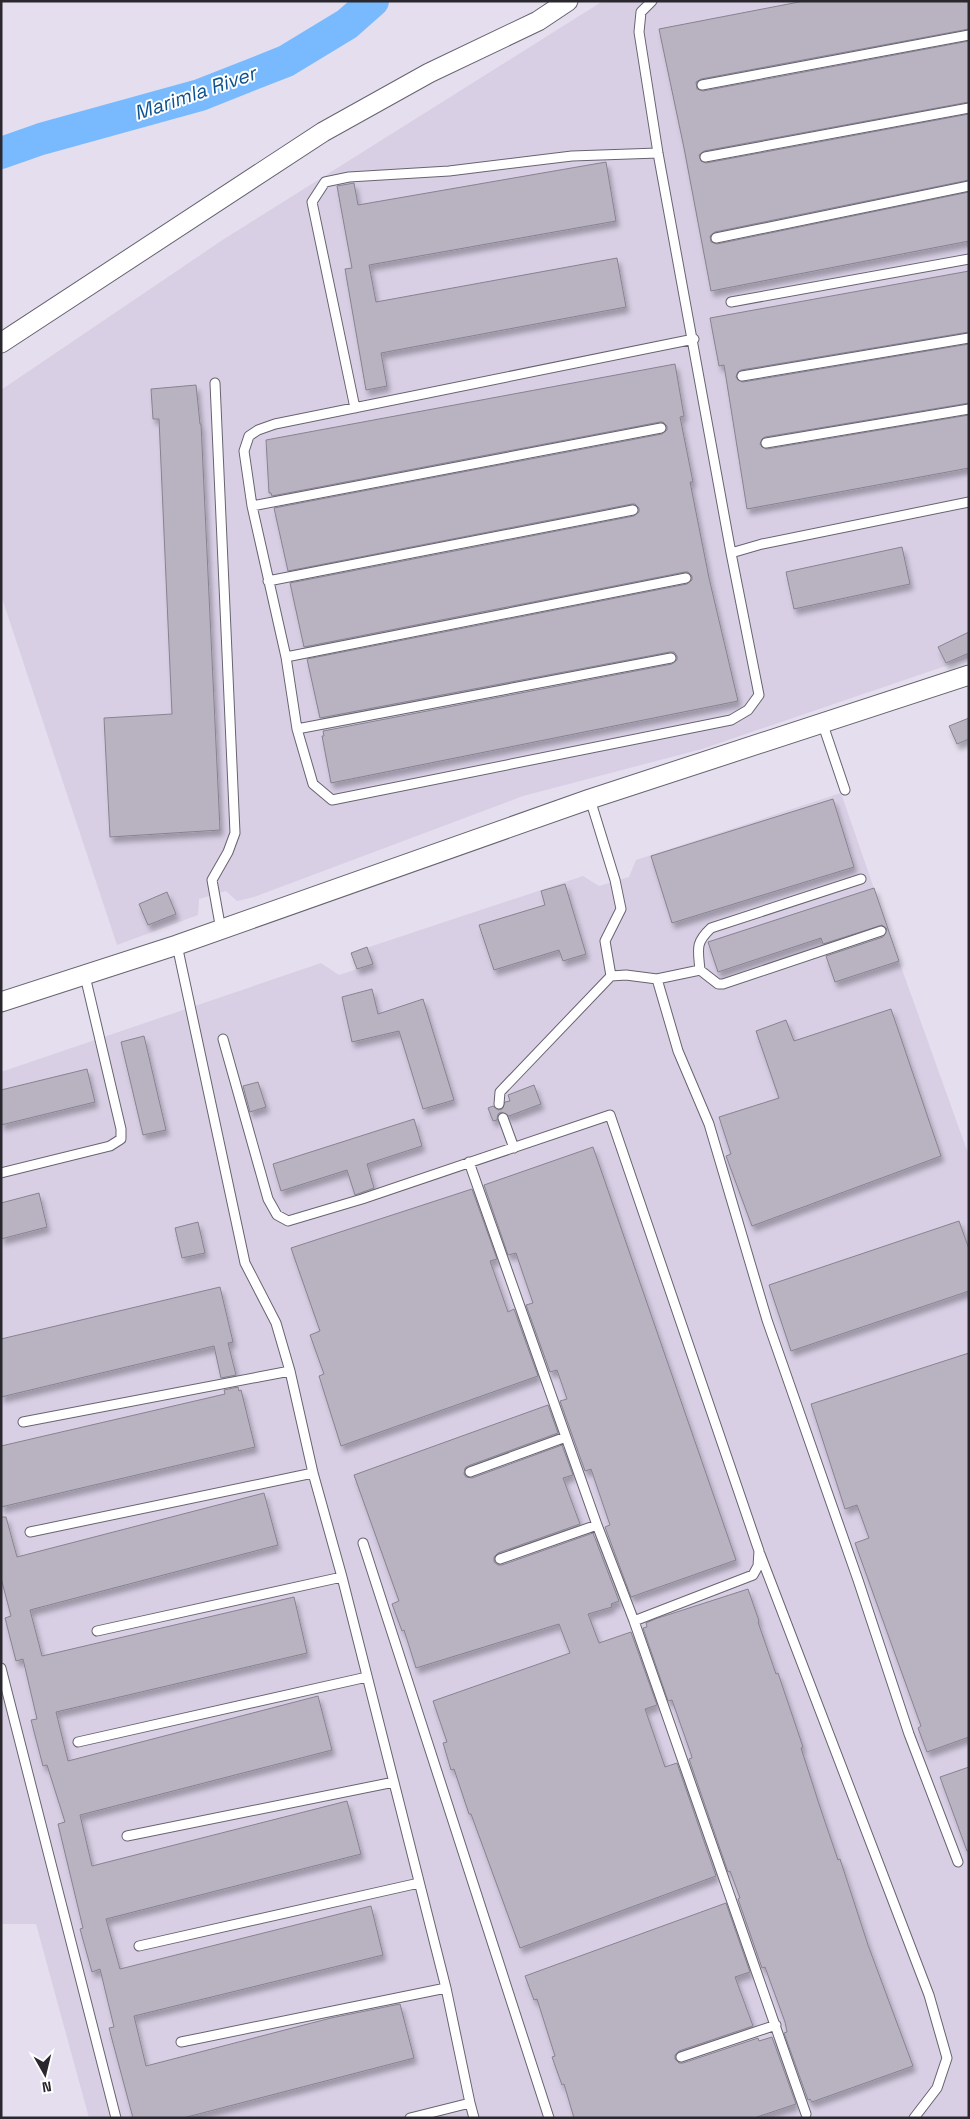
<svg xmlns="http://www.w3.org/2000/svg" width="970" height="2119" font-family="'Space Grotesk',sans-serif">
<defs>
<filter id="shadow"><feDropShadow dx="3" dy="5.5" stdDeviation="2.5" flood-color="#0004"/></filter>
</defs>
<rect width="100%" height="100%" fill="#e4deee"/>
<path fill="#d8cfe5" d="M603,1H969V658L702,749L523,796L254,897L237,901L226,891L199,899L198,915L117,945L1,595V390L224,239Z
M841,793L899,961L969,1156V2118H89L36,1924H1V1072L321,963L339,975L357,969L351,953L583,876L599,886L629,877L636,860Z"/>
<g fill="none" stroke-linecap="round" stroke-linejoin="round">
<path stroke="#79baff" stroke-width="32" d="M1,153L41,139L200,95L286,61L347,24L373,1"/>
</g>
<path fill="#b8b2c1" stroke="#888391" filter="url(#shadow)" d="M804,1H969V29L701,79L696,82L697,89L703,91L969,41V102L704,151L699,155L701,161L706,163L969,114V180L715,232L710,236L711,242L717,244L969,192V241L711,291L684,148L659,29Z
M606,162L616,221L369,265L376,302L617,258L626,307L381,353L387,386L366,390L345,269L352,268L337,186L354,183L358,205Z
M969,271V332L741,370L738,372L736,377L738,380L743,382L969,344V403L765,437L762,439L760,444L762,447L767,449L969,415V468L747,509L724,365L719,366L710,318Z
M675,364L684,416L680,417L693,482H690L709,578L738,701L331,783L322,736H324L323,731L672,664L677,660V656L674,652H670L320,718L307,659L687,584L692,580V576L688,572H685L304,647L290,583L634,516L639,512V508L635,504H632L288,571L274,508L662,434L667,430V426L663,422H660L272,496L271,493H269L266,440Z
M196,385L200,424H201L220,830L110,837L104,718L172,714L159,419H153L151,389Z
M902,547L910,584L794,609L786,572Z
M969,632V653L946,663L938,647Z
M969,718V739L957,744L949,726Z
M833,799L854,867L672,923L651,856Z
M565,884L586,954L563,961L559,950L494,970L479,925L545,905L541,891Z
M874,888L899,961L835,982L826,956L883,937L887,929L882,925L823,944L821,938L718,972L708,942Z
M167,892L176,914L148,925L139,904Z
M367,947L373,964L357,969L351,953Z
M372,989L378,1014L423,999L454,1100L423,1109L399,1031L352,1042L342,997Z
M891,1009L941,1156L752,1226L726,1156L731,1154L719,1117L779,1098L756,1031L786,1020L794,1041Z
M144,1036L166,1130L143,1135L121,1042Z
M87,1069L95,1102L1,1125V1090Z
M258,1082L266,1107L250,1112L243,1086Z
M534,1085L541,1104L509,1116L501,1112L498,1114L497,1120L493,1121L488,1108L493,1106L498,1110L502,1109L505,1102L510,1101L508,1095Z
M414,1119L422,1146L367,1164L374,1188L355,1195L347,1170L281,1191L273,1164Z
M593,1147L736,1560L631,1597L605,1527L610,1525L591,1469L585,1471L560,1401L567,1399L557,1370L550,1372L526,1305L533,1303L521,1268L516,1253L508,1255L484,1185Z
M472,1189L497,1259L490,1261L508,1312L514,1309L538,1376L341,1446L319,1376L324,1374L310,1335L320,1331L291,1248Z
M39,1193L47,1227L1,1239V1203Z
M959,1221L969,1249V1291L791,1351L769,1285Z
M198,1222L205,1253L182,1258L175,1228Z
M220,1287L233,1342L228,1343L236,1375L221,1378L214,1346L1,1397V1339Z
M969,1353V1737L927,1752L918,1728L921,1726L855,1543L869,1538L857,1505L845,1509L811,1404Z
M238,1387L239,1391L241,1390L255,1447L1,1507V1446L225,1394L224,1390Z
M548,1405L558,1433L468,1466L465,1468L464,1474L466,1477L472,1478L562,1445L573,1475L563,1478L580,1524L498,1553L494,1557V1562L498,1565H502L593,1533L619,1601L611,1604L612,1607L588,1614L599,1643L631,1632L657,1705L645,1709L665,1767L677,1763L716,1876L520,1948L471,1814H469L454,1769L451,1770L443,1743L447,1742L433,1701L570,1653L559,1624L416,1668L404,1630L402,1631L392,1604L399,1601L354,1475Z
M264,1493L278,1545L30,1610L42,1656L294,1597L307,1653L56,1712L68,1761L318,1696L332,1750L80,1815L92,1866L347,1801L361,1854L106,1919L120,1969L371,1906L383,1955L134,2016L146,2066L331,2018L400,2004L414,2058L183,2118H133L109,2028L114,2027L100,1969L92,1972L80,1929L83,1928L58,1824L65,1822L47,1765L43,1766L31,1720L37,1719L23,1659L16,1661L5,1618L11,1616L1,1578V1517H6L17,1557Z
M748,1589L759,1621L758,1622L776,1674L778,1673L803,1747L801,1748L820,1807L838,1860L840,1859L868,1945L913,2066L812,2102L810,2099L808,2100L784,2033L787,2032L785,2022L765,1967L762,1968L738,1899L740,1898L730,1871L728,1872L689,1759L692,1758L691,1754L672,1700L668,1701L643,1628L647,1627L646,1623L655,1619Z
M969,1767V1851H967L940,1777Z
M726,1903L750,1972L735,1977L753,2026L679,2051L675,2055V2059L679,2063H683L758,2038L759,2041L772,2037L796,2104L754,2118H574L564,2084L562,2085L552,2057L555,2056L537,1999L534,2000L525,1976Z"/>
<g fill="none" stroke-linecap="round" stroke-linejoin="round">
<defs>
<path id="service" d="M652,1L641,12L639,32L658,153L731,553L762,544L969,502
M702,85L969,35
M705,157L969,108
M716,238L969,186
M731,302L969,259
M694,339L275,424L258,430L249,436L244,451L252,506L286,657L297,729L313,784L332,800L731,720L748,710L759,695L731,553
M742,376L969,338
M215,383L235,833L228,852L212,880L221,930
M355,408L312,202L325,182L349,177L449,171L572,156L658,153
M766,443L969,409
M252,506L661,428
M268,581L633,510
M286,657L686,578
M822,722L845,790
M297,729L671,658
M590,799L615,880L621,909L605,941L611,976L626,975L657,979L678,1051L709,1124L767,1320L858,1580L909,1734L958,1862
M177,945L245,1263L276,1323L290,1371L313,1473L342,1577L446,1988L470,2103L410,2118
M700,970C698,949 695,943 711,928L861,879
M657,979L700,970L718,984H723L881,931
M223,1039L268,1199L277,1215L288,1221L362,1199L610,1115L759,1551L758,1566L753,1575L634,1621L806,2114
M499,1104L500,1092L611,976
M503,1118L514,1148
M469,1162L597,1525L634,1621
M1,1173L110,1146L121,1139V1129L85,976
M23,1422L290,1371
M470,1472L566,1437
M30,1532L313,1473
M363,1543L549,2118
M760,1554L929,1995L947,2058L937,2088L914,2118
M500,1559L597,1525
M97,1631L342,1577
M1,1668L116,2118
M78,1742L367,1677
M127,1836L394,1782
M139,1946L419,1883
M181,2042L446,1988
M681,2057L776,2025
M470,2103L474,2118"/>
<path id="minor" d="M1,343L323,132L429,73L538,21L568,1
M1,1002L177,945L590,799L969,675"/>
</defs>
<use href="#service" stroke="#686370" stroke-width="11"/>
<use href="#minor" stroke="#686370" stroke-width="21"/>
<use href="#service" stroke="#fff" stroke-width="9"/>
<use href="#minor" stroke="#fff" stroke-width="19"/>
</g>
<g text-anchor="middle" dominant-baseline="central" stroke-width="4" stroke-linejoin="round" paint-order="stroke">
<g font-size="20" font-style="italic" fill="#0b5290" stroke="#fff">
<text transform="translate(195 93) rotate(-19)">Marimla River</text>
</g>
</g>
<rect width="970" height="2119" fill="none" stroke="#2a282e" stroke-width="5"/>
<g transform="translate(45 2074) rotate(172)" stroke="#ffffff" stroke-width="4" paint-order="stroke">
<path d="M0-4L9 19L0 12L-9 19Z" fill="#2a282e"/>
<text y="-8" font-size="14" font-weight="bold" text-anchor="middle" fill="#2a282e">N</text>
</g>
</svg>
